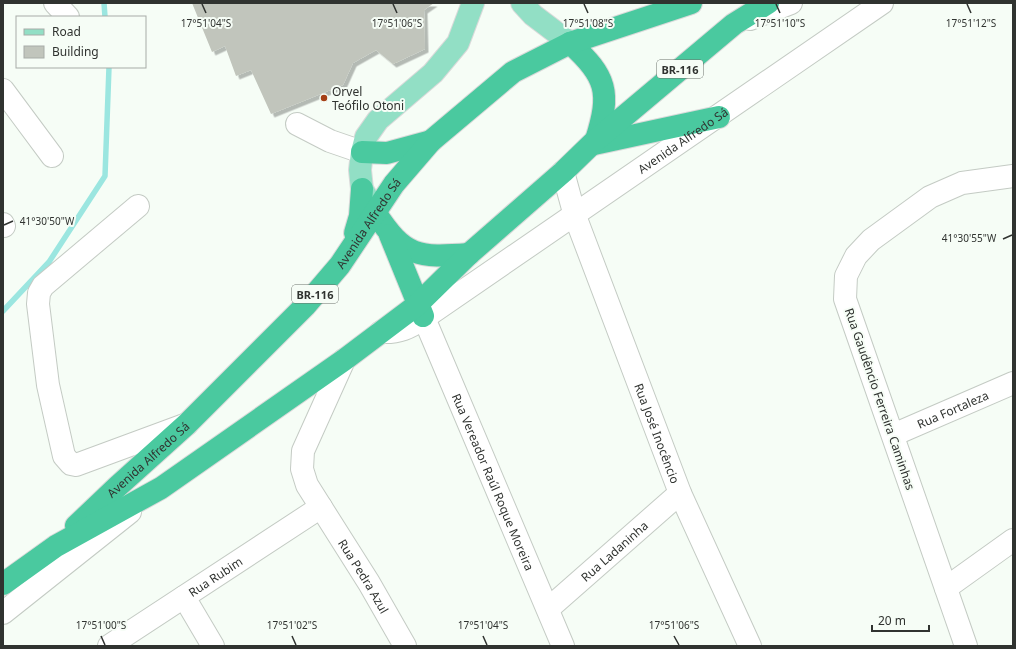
<svg xmlns="http://www.w3.org/2000/svg" width="1016" height="649" font-family="'Noto Sans',sans-serif">
<defs>
<filter id="shadow"><feDropShadow dx="3.5" dy="3.5" stdDeviation="0" flood-color="#0004"/></filter>
</defs>
<rect width="100%" height="100%" fill="#f6fdf6"/>
<g fill="none" stroke-linecap="round" stroke-linejoin="round">
<path stroke="#9be6e0" stroke-width="5.5" d="M104,3L105,17
M3,311L49,262L105,176L109,67"/>
</g>
<path fill="#c1c5bc" filter="url(#shadow)" d="M192,3H434L424,10L425,49L393,64L376,50L353,63L343,85L271,114L251,70L236,76L225,46L212,52Z"/>
<g fill="none" stroke-linecap="round" stroke-linejoin="round">
<defs>
<g id="minor">
<path d="M55,3L68,17"/>
<path d="M750,19L791,3"/>
<path d="M3,90L52,156"/>
<path d="M297,124L330,141L362,152"/>
<path id="s1" d="M563,172L575,216L680,493L750,646"/>
<path d="M138,206L43,286L39,293L38,304L48,385L64,456L71,464L76,465L187,424"/>
<path d="M3,224L4,226"/>
<path id="s2" d="M424,318L563,646"/>
<path id="s3" d="M381,332C399,333 409,328 424,318L882,3"/>
<path id="s4" d="M344,360L303,451L302,469L307,485L369,583L405,646"/>
<path id="s5" d="M893,435L1013,383"/>
<path d="M946,588L1013,540"/>
<path d="M184,597L213,646"/>
<path id="s6" d="M548,609L680,493"/>
<path d="M3,613L130,512"/>
<path id="s7" d="M109,646L321,507"/>
<path d="M966,646L845,299L846,276L856,256L871,240L930,197L962,183L1013,176"/>
</g>
<path id="major" d="M522,3L533,15L570,43
M372,206L362,189L360,170L362,152L366,137L378,120L433,73L458,43L473,3"/>
<g id="highway">
<path d="M570,43C607,77 611,92 596,140"/>
<path d="M594,144L719,117"/>
<path d="M362,152L387,153L431,141"/>
<path d="M375,212C404,257 418,258 469,254"/>
<path d="M355,233L360,216L362,189"/>
<path d="M390,235L423,316"/>
<path id="s8" d="M76,526L117,487L187,424L305,306L340,265L394,184L431,141L513,72L570,43L691,3"/>
<path d="M3,584L56,546L161,488L344,360L417,305L469,254L563,172L596,140L734,24L768,3"/>
</g>
</defs>
<use href="#minor" stroke="#c4cbc4" stroke-width="24"/>
<use href="#major" stroke="#dadada" stroke-width="24"/>
<use href="#highway" stroke="#dadada" stroke-width="24"/>
<use href="#minor" stroke="#fff" stroke-width="22"/>
<use href="#major" stroke="#92dfc5" stroke-width="22"/>
<use href="#highway" stroke="#4ac99f" stroke-width="22"/>
</g>
<path fill="none" stroke="#303330" stroke-width="1.5" d="M202,4L206,13M393,4L397,13M584,4L588,13M776,4L780,13M967,4L971,13M4,225L13,221M1003,239L1012,235M101,636L105,645M292,636L296,645M483,636L487,645M674,636L679,645"/>
<circle fill="#a53f16" stroke="#f6fdf6" stroke-width="1.5" cx="324" cy="98" r="4"/>
<g text-anchor="middle" dominant-baseline="central" stroke-width="4" stroke-linejoin="round" paint-order="stroke">
<g fill="#f6fdf6" stroke="#6b706b" stroke-width="1">
<rect x="657" y="60" width="46" height="18" rx="3"/>
<rect x="292" y="285" width="46" height="18" rx="3"/>
</g>
<g font-size="11" font-weight="bold" fill="#303330">
<text x="680" y="69">BR-116</text>
<text x="315" y="294">BR-116</text>
</g>
<g font-size="12" fill="#303330" stroke="#f6fdf6" text-anchor="start">
<text x="332" y="91">Orvel<tspan x="332" dy="14">Teófilo Otoni</tspan></text>
</g>
<g font-size="12" fill="#303330" stroke="#f6fdf6">
<text stroke="none"><textPath href="#s3" startOffset="360">Avenida Alfredo Sá</textPath></text>
<text stroke="none"><textPath href="#s8" startOffset="422">Avenida Alfredo Sá</textPath></text>
<text transform="translate(880 399) rotate(71)">Rua Gaudêncio Ferreira Caminhas</text>
<text stroke="none"><textPath href="#s5" startOffset="65">Rua Fortaleza</textPath></text>
<text stroke="none"><textPath href="#s1" startOffset="278">Rua José Inocêncio</textPath></text>
<text stroke="none"><textPath href="#s8" startOffset="98">Avenida Alfredo Sá</textPath></text>
<text stroke="none"><textPath href="#s2" startOffset="178">Rua Vereador Raúl Roque Moreira</textPath></text>
<text stroke="none"><textPath href="#s6" startOffset="88">Rua Ladaninha</textPath></text>
<text stroke="none"><textPath href="#s4" startOffset="242">Rua Pedra Azul</textPath></text>
<text stroke="none"><textPath href="#s7" startOffset="127">Rua Rubim</textPath></text>
</g>
</g>
<g font-size="10" text-anchor="middle" fill="#303330" stroke="#f6fdf6" stroke-width="4" stroke-linejoin="round" paint-order="stroke">
<text x="206" y="27">17°51'04"S</text>
<text x="397" y="27">17°51'06"S</text>
<text x="588" y="27">17°51'08"S</text>
<text x="780" y="27">17°51'10"S</text>
<text x="971" y="27">17°51'12"S</text>
<text x="47" y="225">41°30'50"W</text>
<text x="969" y="242">41°30'55"W</text>
<text x="101" y="629">17°51'00"S</text>
<text x="292" y="629">17°51'02"S</text>
<text x="483" y="629">17°51'04"S</text>
<text x="674" y="629">17°51'06"S</text>
</g>
<rect width="1016" height="649" fill="none" stroke="#303330" stroke-width="8"/>
<rect x="16" y="16" width="130" height="52" fill="#f6fdf6" stroke="#a7aca7"/>
<rect x="24" y="29" width="20" height="6" fill="#92dfc5" stroke="#a7aca7"/>
<text x="52" y="36" font-size="12" fill="#303330">Road</text>
<rect x="24" y="46" width="20" height="12" fill="#c1c5bc" stroke="#a7aca7"/>
<text x="52" y="56" font-size="12" fill="#303330">Building</text>
<path d="M872 625v6h57v-6" fill="none" stroke="#303330" stroke-width="2"/>
<text x="878" y="625" font-size="12" fill="#303330" stroke="#f6fdf6" stroke-width="3" paint-order="stroke">20 m</text>
</svg>
